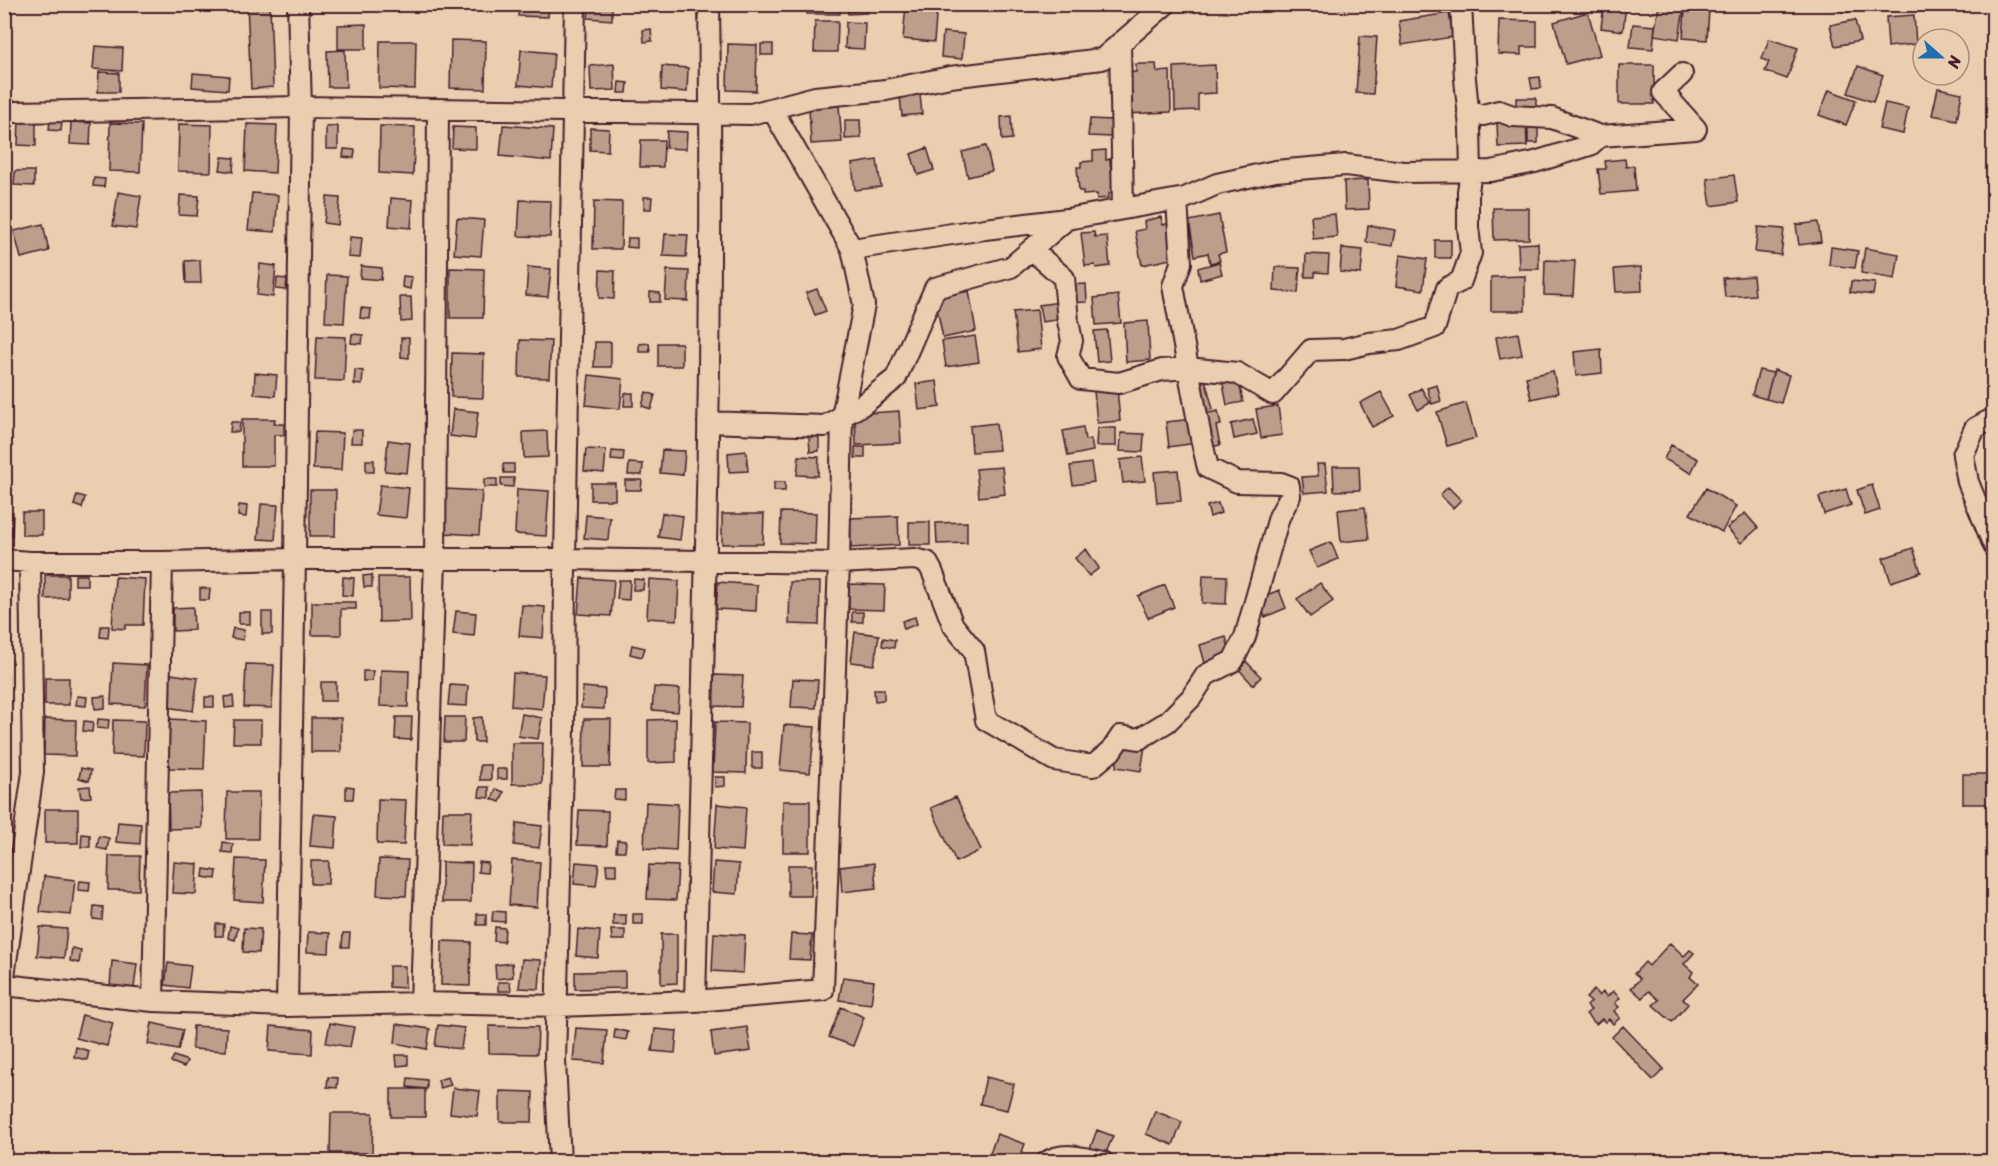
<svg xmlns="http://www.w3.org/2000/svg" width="1998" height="1166" font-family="Sriracha,sans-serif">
<rect width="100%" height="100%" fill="#e9cfb0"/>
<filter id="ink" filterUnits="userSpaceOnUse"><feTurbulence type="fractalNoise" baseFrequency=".0167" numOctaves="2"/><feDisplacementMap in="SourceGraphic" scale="12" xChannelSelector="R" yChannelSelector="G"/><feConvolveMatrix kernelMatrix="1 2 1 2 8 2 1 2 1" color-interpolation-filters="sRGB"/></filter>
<g filter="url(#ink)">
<path fill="#bc9e8b" stroke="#4a1f2b" stroke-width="1.5" d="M247,4H270L273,87L251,89Z
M519,4H549L548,17L518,16Z
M589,4H612V20L588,18Z
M807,4H840V14H807Z
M848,4H867V13L848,14Z
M906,4L937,6L934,42L903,39Z
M1337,4H1366L1365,9L1337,8Z
M1604,4H1626L1623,31L1601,28Z
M1830,4H1850L1848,12L1830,8Z
M1984,4H1994V24L1991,25Z
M1659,5L1684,8L1679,39L1654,35Z
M1685,8L1709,10L1707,40L1683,38Z
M1588,12L1600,55L1566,64L1554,22Z
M1449,13L1453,37L1402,45L1399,21Z
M1914,15L1916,44L1888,47L1886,17Z
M1499,20L1537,21V47H1521V55L1498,54Z
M1855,20L1860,41L1835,46L1830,25Z
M815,21H838L837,52H814Z
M846,22L865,23L864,49L845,48Z
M366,24V49H338V25Z
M1633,24L1655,26L1653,49L1630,47Z
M651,29L652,41L644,42L643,30Z
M943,32L964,34L962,59L941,57Z
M1360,36L1377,37L1373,94L1356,93Z
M1769,39L1798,48L1787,79L1765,71L1769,62L1762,59Z
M451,40L486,41L485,89L450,88Z
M380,41H416L415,89L379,88Z
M728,44L757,45L756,91L727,90Z
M761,44H773V55H761Z
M95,46L123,48L122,71L93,69Z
M345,50L346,87H328L327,51Z
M521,50L554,53L551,88L518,85Z
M614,64L615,90L591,91L590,66Z
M1136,64H1156L1157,72L1170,71L1171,112L1124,114L1122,73L1136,72Z
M1215,65L1216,93L1198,94V110L1175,111L1174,67Z
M1619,65H1654V104H1619Z
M662,66L688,68L687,92L661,90Z
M1858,66L1883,75L1873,102L1848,93Z
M99,72L119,73V92H98Z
M193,73L229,76L228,90L192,87Z
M1540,77L1541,88L1532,89L1530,78Z
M619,82L628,83L627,93H618Z
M1938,88L1962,93L1957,120L1932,115Z
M1829,90L1856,100L1846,125L1819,115Z
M920,94L922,114L902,116L900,96Z
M1516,98H1536V112L1516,113Z
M1885,103L1908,108L1903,134L1879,129Z
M839,106L842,142L811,144L809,108Z
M1011,116L1012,139L1002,140L1001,117Z
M1090,119L1113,120L1112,137L1088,136Z
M19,120L36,121V146L18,145Z
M50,120L62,121L61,131L49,130Z
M845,120H860L861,138L845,139Z
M1526,121L1527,146L1498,147L1497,122Z
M71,122L91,123L90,145L70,144Z
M110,123L142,124L140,172L109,171Z
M1528,123H1538V143H1528Z
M179,124L212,125L211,172L178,171Z
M247,124L277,125L275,173L245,171Z
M503,125L553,129L551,161L500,156Z
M338,126V149H326V127Z
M380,126L415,127L413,175L379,173Z
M453,127L476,128V149L452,148Z
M590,128L609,129L608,151L590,150Z
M667,131L687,132L686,149L666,148Z
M641,140H664L663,167H640Z
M986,146L992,171L968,177L962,152Z
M927,148L934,170L918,175L911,154Z
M344,149L355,150L354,158L343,157Z
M1106,150V160L1110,159L1111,172H1114L1115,184H1112V193H1109V198L1097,199V194L1083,195V191H1079L1077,167H1081V162L1093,161V151Z
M222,157L234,158L233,172L220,170Z
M1625,159L1626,167L1634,166L1636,191L1601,194L1598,169H1606L1605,161Z
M877,160L881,187L855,190L852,164Z
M15,171H34V186L14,185Z
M1734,175L1738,202L1711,206L1707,179Z
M94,178L105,179L104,187L93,186Z
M1368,180L1369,209L1345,210L1344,181Z
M118,192L141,196L136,229L113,226Z
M252,193L278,195L275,232L248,230Z
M180,195L199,196L197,216L179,215Z
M327,197L340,198L338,225L324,223Z
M644,197H652L651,209H644Z
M391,198L413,200L411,228L389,226Z
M520,200L551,201L550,237L518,236Z
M594,201L622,202L621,249H593Z
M1493,208H1529V239L1494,240Z
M1335,214L1337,237L1313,239L1311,216Z
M1219,215L1226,252L1218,254L1220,261L1210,263L1208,253L1195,256L1189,221Z
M1161,217L1163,225L1169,223L1176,258L1142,265L1135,231L1145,229L1144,221Z
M457,218L484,220L481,256L454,254Z
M1818,222L1821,242L1799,245L1796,225Z
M43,224L49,251L21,258L14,231Z
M1368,225L1395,230L1392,246L1366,242Z
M1758,227L1784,229L1781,255L1755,252Z
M1094,232L1095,237L1107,236L1110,266L1096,268L1095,265L1085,266L1081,233Z
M665,234L688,235L686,257L663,256Z
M350,237L362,238L360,258L348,257Z
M628,238H637V248L627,247Z
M1435,240H1451V258H1435Z
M1538,243L1539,269H1519L1518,244Z
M1831,247L1858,251L1855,268L1829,265Z
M1342,248L1363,250L1361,274L1340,272Z
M1865,248L1899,254L1895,279L1861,273Z
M1306,254L1329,255L1328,273L1315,272V277H1305Z
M1400,255L1427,259L1423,290L1396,286Z
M200,260L201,283H186L185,261Z
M1545,260L1575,261L1573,296L1544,295Z
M1219,262L1222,274L1200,280L1198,268Z
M260,264L276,266L273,297L257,295Z
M361,266L382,268L381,280L360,278Z
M528,267L551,269L548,297L526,295Z
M1275,267L1300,268L1298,293L1274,291Z
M1641,267L1642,291L1616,292L1614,269Z
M450,268L484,269L483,318H450Z
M600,270L615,271L614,299L599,298Z
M667,270L689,271L688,301L665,300Z
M327,275L347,276L344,323L325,322Z
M403,276L412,277L410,289L402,287Z
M1525,276V311H1491V277Z
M1753,276L1755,295L1725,297L1723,278Z
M277,278L287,279L286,290L276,289Z
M1851,281L1875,283L1873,295L1850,292Z
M1086,284L1087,302L1069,303L1068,285Z
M817,289L826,311L815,315L806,293Z
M969,291L976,331L943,338L935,298Z
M650,292L660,293V302H650Z
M1118,295L1121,323L1096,325L1094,298Z
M400,297H411L412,321L401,322Z
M1060,302L1062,319L1042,322L1039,305Z
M361,308L371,309L370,319L360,318Z
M1037,310L1041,349L1018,352L1013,312Z
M1148,321L1150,360L1126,362L1124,323Z
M1107,330L1110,361L1097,362L1094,331Z
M1518,333L1522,355L1500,359L1496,337Z
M352,334L363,335L362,344L351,343Z
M317,336L346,337L344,381L315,380Z
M975,336L979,362L946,367L942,341Z
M401,338H409V358L401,357Z
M520,340L551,341L549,378L519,377Z
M595,342H611V367H594Z
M649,343L650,352H639V344Z
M658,343H682V366H658Z
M1601,349L1602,373L1576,376L1574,352Z
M452,353L484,354L483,398L451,397Z
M355,370L363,371L362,385L354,384Z
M1759,370L1773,373L1766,399L1752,395Z
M1774,370L1789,375L1781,403L1766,399Z
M1553,371L1558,393L1531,399L1526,377Z
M255,373L277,375L275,396L254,394Z
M589,375L623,379L620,409L586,405Z
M1238,376L1243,402L1227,405L1222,379Z
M1205,379L1213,409L1202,412L1194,382Z
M937,381L940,407L919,410L916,384Z
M1437,385L1441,401L1432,404L1427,388Z
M1117,388L1120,421L1097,423L1094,391Z
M1421,388L1430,403L1418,410L1410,395Z
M646,392L655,395L651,409L642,406Z
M1381,392L1394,416L1372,427L1360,403Z
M625,393H633V406H624Z
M1466,403L1476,438L1447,446L1437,412Z
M1278,406L1282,435L1261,438L1256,409Z
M453,409L478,412L475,439L450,436Z
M899,411L901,443L856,445L855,414Z
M1218,411L1221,425L1216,426L1220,445L1211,447L1204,414Z
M242,419H275L274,424H284V435H274V466H242Z
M1193,419L1196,443L1169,447L1166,422Z
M1253,419L1257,434L1234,439L1231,424Z
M231,422H240L239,432H230Z
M996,423L999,450L972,452L970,426Z
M1083,427L1085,440L1091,439L1093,451L1068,456L1063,431Z
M1097,428H1116V446H1096Z
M352,430H362V443H351Z
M547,431L548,457L524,458L523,432Z
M315,432L343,433L341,470L313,469Z
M1121,433L1144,434L1143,452L1120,451Z
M819,436V451L810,452L809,437Z
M388,440L410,443L407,473L385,471Z
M1671,445L1698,459L1691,473L1664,459Z
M855,447H865V458H855Z
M586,449L606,450L604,473L584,471Z
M662,450L685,451L683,475L660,473Z
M612,451L624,452L623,461L611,460Z
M746,451L748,471L729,472L728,453Z
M799,456L819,457L818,476L797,475Z
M1142,457L1145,481L1123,483L1120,460Z
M366,460H374V472H366Z
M629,463L643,464L642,475H628Z
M1091,463L1094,482L1073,485L1070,466Z
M503,464H514V473H504Z
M1317,464H1325L1328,491L1304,493L1302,477L1318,476Z
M1333,466H1359L1360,490L1334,491Z
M1002,467L1005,494L979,497L976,469Z
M1178,470L1181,501L1157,503L1154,472Z
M501,478H514L513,487L501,486Z
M484,479H497V487H484Z
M625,480H642L641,490H625Z
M774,482H785V491H774Z
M591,483H615V500H591Z
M380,485L409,488L406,518L376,515Z
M1872,485L1880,510L1865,515L1857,490Z
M1448,487L1461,500L1453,508L1440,495Z
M1706,488L1736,506L1722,532L1690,514Z
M446,489L482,491L479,535L443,533Z
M517,489L549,491L546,536L515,534Z
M1846,489L1851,505L1824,514L1819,497Z
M310,490H336L335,536H310Z
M77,495L85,497L82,508L74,505Z
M1218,503L1221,513L1210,517L1207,506Z
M261,504L278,505L275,540L258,539Z
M239,505L247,506L246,517L238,516Z
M1365,507L1369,539L1341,542L1338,510Z
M4,512H13L12,536H4Z
M22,512H42V535H22Z
M781,512L816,513L815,544L780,543Z
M662,513L683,516L680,540L658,537Z
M1745,513L1758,528L1741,543L1727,528Z
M722,514H764L763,544H722Z
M586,515L610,517L608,540L584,538Z
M898,516L899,545L851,548L850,518Z
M909,522H930V545H909Z
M967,522V543L937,544L936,523Z
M1331,542L1338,559L1317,568L1309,551Z
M1913,548L1921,572L1891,582L1883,558Z
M1086,549L1099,568L1089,576L1075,558Z
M45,575H68V598L45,599Z
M75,575H87V585H75Z
M372,575V587H364L363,576Z
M1203,575L1227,576L1226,604L1202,603Z
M115,577L145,579L143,625H126L125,629L112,628Z
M343,577L354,578L353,596L342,595Z
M378,577H410L411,621L379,622Z
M581,578L614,580L611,616L578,614Z
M4,579L9,580L8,601H4Z
M634,579L644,580L643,590H633Z
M649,579L679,581L677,620L647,618Z
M619,580H630L629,600L617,599Z
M718,582L757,585L756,611L716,609Z
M790,582H820L819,625L789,624Z
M1320,583L1333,601L1310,617L1297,599Z
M849,584L885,585L884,610L849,609Z
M1165,585L1174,607L1148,618L1138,596Z
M200,588L210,589L209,600H200Z
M1279,590L1286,608L1265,617L1258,599Z
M312,602H356V609H341V635H312Z
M522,605L545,607L543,638L519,636Z
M193,607L194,630L173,631V608Z
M456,611L476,613L474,636L453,634Z
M239,612H250V624H239Z
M262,612H272V634H262Z
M852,612H863V622H852Z
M915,617L917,624L904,629L902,621Z
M101,626H109L108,638L100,637Z
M233,628L244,630L243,640L231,638Z
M855,632L879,635L874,665L851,662Z
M1226,637L1232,659L1206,667L1200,645Z
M883,638L895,640L894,648L882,646Z
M632,645L645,648L642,657L630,654Z
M1242,657L1261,677L1253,685L1234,664Z
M113,663L147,665L145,706L111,704Z
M246,664L274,665L272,708L244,707Z
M381,670L409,671L408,707L380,706Z
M363,671H373L372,681H363Z
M4,673H8V702H4Z
M513,673L545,675L542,709L511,706Z
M171,674L198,678L193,711L166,707Z
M714,675L743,676L741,707L712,706Z
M45,678H69V705H45Z
M793,679L818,680L816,708L791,707Z
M321,682H336V701H321Z
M450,685L468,686L467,706L448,705Z
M583,687L605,689L604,709L581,708Z
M654,687L680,689L678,712L652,710Z
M874,689H884V700L875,701Z
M77,696L87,697L86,706L76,705Z
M105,696V708L95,709L94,697Z
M233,696L234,707L225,708L224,697Z
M205,697H214V707H205Z
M522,714L542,718L538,739L518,736Z
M396,717H412L411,740L395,739Z
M445,717H465L464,742H444Z
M482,717L483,742H474L473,718Z
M4,718H8L7,752L4,751Z
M311,718H341V752H311Z
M45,719L76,720L75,756L44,755Z
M98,719L109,720L108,729L97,728Z
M170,719L206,721L204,769L168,768Z
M584,719H611L610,767H583Z
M676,719V762L648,763V720Z
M113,720L145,721L144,756L112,755Z
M234,720H261V743H233Z
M84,721L93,722L92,732L83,731Z
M715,722L747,723L746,773L713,772Z
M784,725L815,727L810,773L780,770Z
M512,743H543L542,784H512Z
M1120,743L1145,746L1141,771L1116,767Z
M752,752H762V768H752Z
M480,765H491V780H480Z
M81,768L91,770L89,781L79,778Z
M497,769H507V779H497Z
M1963,774H1994L1993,804H1963Z
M715,777H725V786L715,787Z
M90,786L91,797L81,798L79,787Z
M346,786L354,787L353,799H346Z
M480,787H489V798L479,797Z
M496,789L504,792L500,802L492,799Z
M615,790H625V800L614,799Z
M201,792L202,828L169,829L168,793Z
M227,792H259L258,839H226Z
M956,797L981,850L956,862L931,808Z
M378,799L406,800L404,845L377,844Z
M783,801H810V852H783Z
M646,802L678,804L676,850L644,848Z
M717,804L746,807L743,851L714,849Z
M45,809H78V843H45Z
M579,810L608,811L607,846L577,845Z
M443,811H472L470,845L442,844Z
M313,814L337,816L335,848L310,846Z
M118,822L141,824L140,844L116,842Z
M517,823L542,826L539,848L514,845Z
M82,834L90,835V847H81Z
M99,836L109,838L107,850L97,848Z
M617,840L626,841L625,851H616Z
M223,842L233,844L232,853L222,852Z
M109,856H140L139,890H108Z
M236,859L265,860L263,902L234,900Z
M379,859L408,860L406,896L377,895Z
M512,860L540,862L537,907L509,905Z
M311,861H329L328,884H311Z
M174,862L198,864L196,894L172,893Z
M442,862L472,863L471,902H442Z
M479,862L488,863L487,873L478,872Z
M576,862L599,864L596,886L574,884Z
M714,862L739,864L737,894L712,892Z
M874,863L876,888L842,892L840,867Z
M606,864H616V875H607Z
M649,865L678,866L676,900L647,899Z
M788,865H812L811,896H788Z
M204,869L217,871L216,879L203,877Z
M44,876L75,880L71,915L40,912Z
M80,881L90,882L89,891L78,890Z
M94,906L103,907L102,920L93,919Z
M493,911L505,912V922L492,921Z
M477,914H486V925H477Z
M633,914H643V924H633Z
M613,915H626V925H613Z
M216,924H224L223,936H215Z
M230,926L238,928L235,940L228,938Z
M40,927L67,929L64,958L37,956Z
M495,927L505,928L504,942L494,941Z
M244,928L261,929L259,953L243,952Z
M578,929L600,931L598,958L576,956Z
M611,930H625V940H612Z
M308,932L330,933L329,953L307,952Z
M343,933H350L349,947H342Z
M714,933L745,935L743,973L712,971Z
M661,934H677V983L661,984Z
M791,934L812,935L810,960L789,959Z
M442,941L471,942L470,986L441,985Z
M1670,943L1684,956L1690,950L1694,953L1684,964L1693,972L1690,977L1698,984L1683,999L1688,1004L1672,1022L1653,1005L1659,1000L1649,991L1642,998L1631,988L1640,979L1634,974L1645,962L1649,966Z
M72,948L81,950L79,963L70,961Z
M522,959L541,960L539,989L519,988Z
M112,961L137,964L134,988L110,986Z
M168,963L191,966L188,988L165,985Z
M512,963L513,977L496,979L495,965Z
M389,966H405V988L389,987Z
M625,971V988L575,989V972Z
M843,977L874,981L871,1004L839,1000Z
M498,982H510L511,991H498Z
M1594,990L1599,996L1603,992L1607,997L1613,991L1620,998L1615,1003L1619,1007L1614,1011L1620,1018L1613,1024L1609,1019L1605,1022L1602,1019L1596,1024L1586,1014L1591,1010L1587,1006L1591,1002L1586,998Z
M841,1007L864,1017L853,1046L829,1037Z
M82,1015L113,1023L107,1046L76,1038Z
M152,1023L183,1030L178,1050L148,1044Z
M330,1023L354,1027L350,1047L326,1043Z
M397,1024L430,1029L427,1049L395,1043Z
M438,1025L464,1028L461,1049L435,1046Z
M193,1026L227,1028L226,1051L192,1049Z
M271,1026L313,1030L312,1054L269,1051Z
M489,1026L538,1027L537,1054L489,1053Z
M1623,1026L1664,1069L1653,1080L1612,1037Z
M747,1027L751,1051L714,1056L711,1032Z
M576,1028L607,1030L604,1063L573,1061Z
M615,1029L628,1032L626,1040L614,1038Z
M655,1029L677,1031L675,1053L652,1051Z
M76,1047L89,1051L87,1060L74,1057Z
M396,1055H408V1065L397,1066Z
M174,1056L187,1061L184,1067L171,1062Z
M328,1077L338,1078L337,1088L327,1087Z
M448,1077L451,1085L440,1088L438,1080Z
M986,1077L1014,1084L1007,1110L980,1104Z
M408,1078L427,1080V1089L407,1087Z
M453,1088L480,1091L477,1116L450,1113Z
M391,1089H425V1117H391Z
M500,1091L533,1092L532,1122H500Z
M1155,1111L1182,1122L1173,1145L1146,1134Z
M331,1113H373L372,1153H330Z
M1097,1130L1113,1136L1103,1160L1088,1154Z
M997,1134L1025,1144L1018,1162H994L988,1159Z
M843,1154L865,1162H840Z"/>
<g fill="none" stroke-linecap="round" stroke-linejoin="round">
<defs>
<path id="street" d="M298,4L301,107L295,559H565L564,730L555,1061L560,1162
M1120,43L1123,209
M1682,74L1663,92L1696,129
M772,109L852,249L864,305L842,417L839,563L914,559L927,562L932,571L953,625L974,651L986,720L1054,760L1093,766L1111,751L1121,736L1139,739L1167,722L1191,698L1206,675L1233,661L1245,637L1279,517L1290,496L1289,486L1281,483L1237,482L1208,468L1201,438L1173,286L1181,263L1177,200
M15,112L301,107L751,114L815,97L886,90L950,77L1102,59L1166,4
M1468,112L1483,115L1499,111L1513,116L1552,118L1600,136L1696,129
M852,249L985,229L1067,219
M1032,250L1064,278L1068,321L1072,341L1068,356L1081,379L1119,383L1162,370L1188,368L1237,373L1273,394L1311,350L1344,349L1369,343L1399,340L1435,327L1447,288L1461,281L1471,253L1468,227V191L1471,172L1470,128L1465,79L1461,4
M1994,418L1975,428L1963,455L1968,482L1994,546
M708,422L825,426L862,405L896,378L935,288L1011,267L1067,219L1185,198L1217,184L1275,171L1346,165L1403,172L1491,171L1535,162L1590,145L1600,136
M4,560L30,562H162L295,559L287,1006
M4,976L33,772L30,562
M4,985L153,1001L287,1006L421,1003L557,1006L695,1001L823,990L839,563L565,559L575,4
M153,1001L162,562
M695,1001C703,669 714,337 709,4
M421,1003L435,559L438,110
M1047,1162C1063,1151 1085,1158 1103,1162"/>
</defs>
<use href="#street" stroke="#4a1f2b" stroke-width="24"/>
<use href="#street" stroke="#e9cfb0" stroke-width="20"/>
</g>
</g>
<rect width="1998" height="1166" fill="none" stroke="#e9cfb0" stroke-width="24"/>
<rect x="12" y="12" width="1974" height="1142" fill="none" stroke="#4a1f2b" stroke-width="2" filter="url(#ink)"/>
<g transform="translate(1941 57) rotate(111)"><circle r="28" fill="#e9cfb0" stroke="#a9897b" stroke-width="1.5"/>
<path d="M0-4.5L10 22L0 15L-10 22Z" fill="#1f6fb2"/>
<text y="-9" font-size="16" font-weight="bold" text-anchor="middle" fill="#4a1f2b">N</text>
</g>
</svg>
